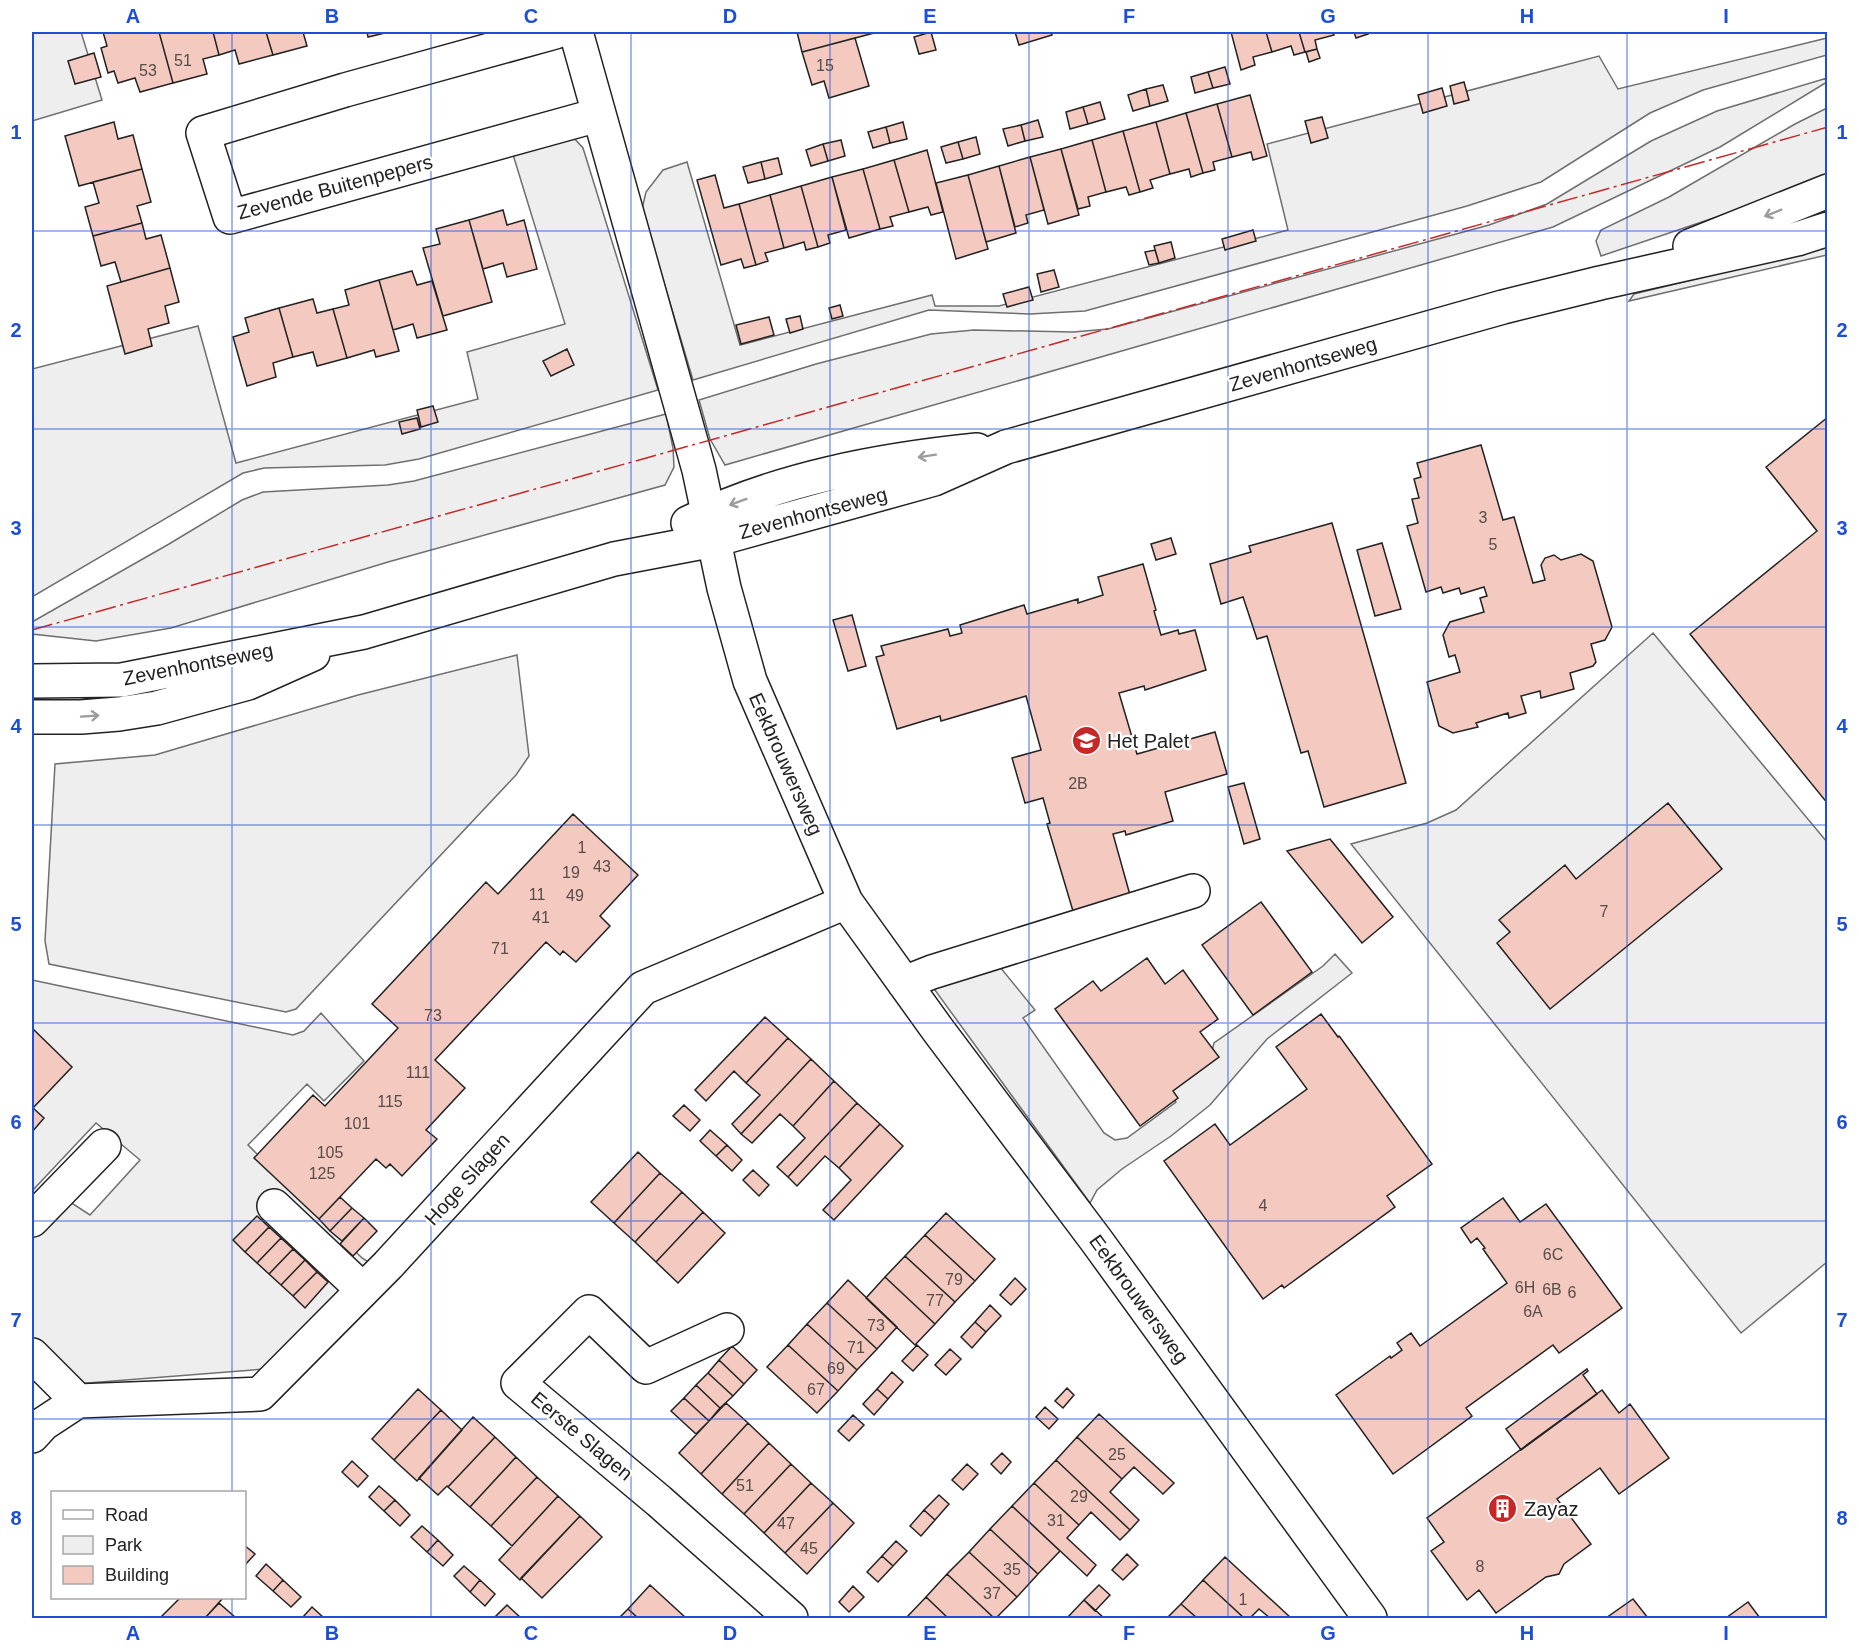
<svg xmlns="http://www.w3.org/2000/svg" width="1859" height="1650" font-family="Helvetica,sans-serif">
<rect width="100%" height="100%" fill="#fff"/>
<path fill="#eee" stroke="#6f6f6f" stroke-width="1.5" d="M32,32H81L102,100L32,121Z
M1827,38V55L1703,90L1650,113L1541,182L1467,206L1085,311L1030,314L929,310L693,380L642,209L646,192L663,170L687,162L740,345L932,295L935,306H999L1288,230L1267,144L1599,56L1618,89Z
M1827,78V82L1720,147L1553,227L725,465L710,439L699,400L816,364L931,334L974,330L1073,332L1108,329L1489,225L1547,204L1651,141L1717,111Z
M1827,108V176L1764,201L1601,256L1596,241L1601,230L1669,197L1795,124Z
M573,137L583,148L658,390L419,459L385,465L264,468L243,473L32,597V369L198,326L236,463L478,399L467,352L565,324L511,148Z
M1827,247V255L1629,301L1634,294Z
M666,414L673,448L674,467L665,485L388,562L171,628L96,641L32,634V622L169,544L242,500L263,492L388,485L414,481Z
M1653,633L1827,842V1262L1741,1333L1351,844L1427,823L1456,810Z
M517,655L529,756L516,775L296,1009L286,1012L49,964L45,941L55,764L155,755L358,695Z
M1335,954L1352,973L1267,1039L1210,1105L1171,1136L1122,1169L1097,1190L1090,1203L932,986L1000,967L1035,1010L1023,1018L1104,1133L1115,1140L1127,1138L1176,1102L1165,1088L1212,1051L1214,1043L1323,966Z
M32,980L293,1035L304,1031L321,1013L364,1061L324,1101L307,1084L248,1145L362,1258L370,1263L265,1369L75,1384L32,1355V1233L64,1198L90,1215L140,1160L96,1123L32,1191Z"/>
<path fill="#f3c9c0" stroke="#222" stroke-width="1.5" d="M103,32H159L173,83L140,92L135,78L118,83L114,71L108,73L101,48L107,46Z
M159,32H213L219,55L203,59L207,74L173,83Z
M213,32H266L273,55L239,64L235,50L219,55Z
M266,32H303L307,46L273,55Z
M367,32H389L368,37Z
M797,32H878L802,52Z
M931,32L936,50L919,54L914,37Z
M1015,32H1051L1052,35L1019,45Z
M1231,32H1266L1272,52L1253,57L1255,65L1241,70Z
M1266,32H1299L1305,52L1294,55L1291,46L1272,52Z
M1299,32H1333L1334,35L1315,40L1317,49L1305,52Z
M1354,32H1367L1368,34L1356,38Z
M855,38L869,86L829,98L824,81L812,85L802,52Z
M1317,49L1320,58L1309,62L1306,52Z
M94,53L101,77L75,84L68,61Z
M1225,67L1230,84L1213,88L1208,72Z
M1208,72L1213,88L1195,93L1191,77Z
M1464,82L1469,100L1454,104L1450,86Z
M1163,85L1168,101L1150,106L1146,89Z
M1442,88L1447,106L1423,113L1418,95Z
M1146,89L1150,106L1133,111L1128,95Z
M1250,95L1267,156L1253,160L1251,152L1232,157L1217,104Z
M1100,102L1105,119L1088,124L1083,107Z
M1217,104L1232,157L1213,162L1215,170L1203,173L1186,113Z
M1083,107L1088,124L1070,129L1066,112Z
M1186,113L1203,173L1191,177L1189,169L1170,174L1156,122Z
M1322,117L1328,138L1311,143L1305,121Z
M1038,120L1043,137L1025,141L1021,125Z
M114,122L118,139L133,135L142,169L79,186L65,136Z
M903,122L907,139L890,143L886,127Z
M1156,122L1170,174L1150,180L1153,188L1140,192L1123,131Z
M1021,125L1025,141L1008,146L1003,129Z
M886,127L890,143L873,148L868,132Z
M1123,131L1140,192L1129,195L1126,187L1106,192L1092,140Z
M976,137L980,154L963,159L958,142Z
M841,140L845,156L828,161L823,144Z
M1092,140L1106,192L1088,197L1090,206L1078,209L1061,149Z
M958,142L963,159L946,163L941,147Z
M823,144L828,161L811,166L806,150Z
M1061,149L1079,215L1048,224L1030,157Z
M927,150L943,212L931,215L928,207L909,212L894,160Z
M1030,157L1044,210L1026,215L1028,223L1015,227L999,166Z
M778,158L782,174L765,179L761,162Z
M894,160L909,212L890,217L893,226L880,229L863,169Z
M761,162L765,179L748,183L743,167Z
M999,166L1016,233L986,242L968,175Z
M142,169L151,202L137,206L142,223L93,236L85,207L99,203L93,182Z
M863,169L880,229L849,238L832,177Z
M715,175L724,208L739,204L756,265L744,268L741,259L721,265L697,180Z
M968,175L988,249L956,259L936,183Z
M832,177L846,230L828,235L830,243L818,247L801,186Z
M801,186L818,247L806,250L804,242L784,248L770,195Z
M770,195L784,248L765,253L768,261L756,265L739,204Z
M503,210L507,225L524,220L537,269L507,277L503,263L483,269L469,220Z
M469,220L492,302L443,316L423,248L440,244L436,229Z
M142,223L146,239L161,235L170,268L121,282L115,262L101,266L93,236Z
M1253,230L1256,241L1225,250L1222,239Z
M1171,242L1175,258L1159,263L1154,246Z
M1155,250L1159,263L1149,265L1145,252Z
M170,268L179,302L165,306L169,323L148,329L152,346L125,354L107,286Z
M1054,270L1059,287L1041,292L1037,274Z
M412,271L417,285L432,281L447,330L417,338L413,324L393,330L379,280Z
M379,280L399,351L376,357L374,350L347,358L333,309L349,305L345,290Z
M1029,287L1033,300L1007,307L1003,294Z
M313,299L317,313L333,309L347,358L317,366L313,352L293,357L279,308Z
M840,305L843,316L832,319L829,308Z
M279,308L293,357L273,363L276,377L247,386L233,337L249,332L245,318Z
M800,316L803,329L790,333L786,319Z
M769,317L774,335L741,344L736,325Z
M567,349L574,365L551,376L543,361Z
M433,406L438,422L421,427L417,410Z
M1828,417V804L1690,634L1817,531L1766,467Z
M417,418L420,429L402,434L399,422Z
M1481,445L1503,520L1514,517L1533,583L1545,580L1541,565L1545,558L1554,555L1561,560L1581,554L1593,561L1612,627L1605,640L1591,644L1596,662L1593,666L1570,673L1574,689L1541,698L1540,691L1521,696L1526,713L1509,718L1508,713L1476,723L1478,727L1453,733L1439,726L1427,682L1460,672L1455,655L1449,657L1443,635L1450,622L1484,612L1480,598L1487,596L1484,587L1461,594L1459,588L1443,593L1441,587L1426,592L1407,526L1418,523L1412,499L1419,498L1414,479L1421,477L1417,463Z
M1332,523L1406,783L1324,807L1308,751L1301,753L1267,636L1257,639L1243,597L1221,604L1210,564L1251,552L1249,546Z
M1171,538L1176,554L1156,560L1151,544Z
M1382,543L1401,609L1375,616L1357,550Z
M1143,564L1156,610L1154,611L1161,635L1178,630L1179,634L1195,630L1206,670L1145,690L1144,686L1119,693L1137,754L1215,732L1227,774L1165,792L1173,821L1126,835L1125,831L1113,834L1130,895L1073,911L1047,824L1050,823L1043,798L1025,803L1012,758L1041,750L1026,696L941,721L940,716L897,729L876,657L884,655L881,646L948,629L950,636L962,633L960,625L1024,605L1027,614L1078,599V603L1103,595L1098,577Z
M852,615L866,666L848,671L833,620Z
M1244,783L1260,839L1244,844L1228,787Z
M1668,803L1722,869L1550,1009L1497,943L1510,932L1499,920L1565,865L1576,879Z
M573,814L638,875L600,916L610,926L576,962L563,951L560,955L546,942L435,1060L465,1088L426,1130L437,1139L402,1176L390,1164L386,1168L376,1159L319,1219L254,1158L313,1095L325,1106L398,1028L372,1004L486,882L498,894Z
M1330,839L1393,917L1362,943L1287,851Z
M1261,902L1312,972L1253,1015L1202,945Z
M1147,958L1165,984L1183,970L1218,1019L1200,1032L1219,1057L1173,1091L1178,1098L1140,1126L1055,1009L1093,981L1101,991Z
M1321,1014L1338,1037L1339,1036L1340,1037L1432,1164L1387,1196L1395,1207L1284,1288L1282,1285L1263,1299L1164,1161L1215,1124L1230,1145L1307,1089L1276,1047Z
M765,1017L788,1038L746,1083L734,1071L706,1101L695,1090Z
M32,1028L72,1067L33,1108L44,1118L32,1132Z
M788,1038L811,1059L741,1134L732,1124L760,1095L746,1083Z
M811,1059L834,1081L793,1126L780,1114L752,1143L741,1134Z
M834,1081L857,1103L788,1177L777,1167L805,1138L793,1126Z
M857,1103L880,1124L839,1168L825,1156L797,1186L788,1177Z
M684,1105L700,1120L690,1131L673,1116Z
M880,1124L903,1146L834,1220L823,1210L851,1180L839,1168Z
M710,1130L727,1145L716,1156L700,1141Z
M727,1145L742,1160L732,1171L716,1156Z
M638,1152L660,1173L614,1223L591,1202Z
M753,1170L769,1185L759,1196L743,1180Z
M660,1173L682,1192L635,1242L614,1223Z
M682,1192L703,1212L656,1262L635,1242Z
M340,1197L352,1208L330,1231L319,1219Z
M1503,1198L1520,1222L1546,1204L1622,1308L1559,1353L1553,1345L1466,1408L1472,1416L1393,1474L1336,1395L1390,1356L1391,1358L1402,1350L1397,1343L1411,1333L1420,1346L1507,1283L1483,1249L1485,1248L1477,1238L1471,1243L1461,1228Z
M352,1208L364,1218L342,1241L330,1231Z
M703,1212L725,1233L678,1283L656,1262Z
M946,1213L995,1259L975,1281L925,1235Z
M257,1216L269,1227L245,1252L233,1240Z
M364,1218L377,1231L353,1256L340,1244Z
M269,1227L281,1238L257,1263L245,1252Z
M925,1235L975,1281L955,1302L905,1256Z
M281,1238L293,1249L269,1274L257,1263Z
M293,1249L305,1260L281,1285L269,1274Z
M905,1256L955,1302L935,1324L885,1277Z
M305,1260L317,1272L293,1296L281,1285Z
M317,1272L328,1282L305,1308L293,1296Z
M885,1277L935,1324L915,1345L866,1298Z
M1015,1278L1026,1289L1011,1305L1000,1295Z
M848,1280L897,1327L877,1349L827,1303Z
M827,1303L877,1349L857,1370L807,1324Z
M990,1305L1001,1316L986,1332L975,1322Z
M975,1322L986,1332L972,1348L961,1337Z
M807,1324L857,1370L838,1391L788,1345Z
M788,1345L838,1391L817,1413L767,1367Z
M917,1345L928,1355L913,1371L902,1361Z
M732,1346L757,1370L744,1384L719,1360Z
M950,1349L961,1359L946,1375L935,1365Z
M719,1360L744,1384L733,1396L708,1373Z
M1587,1369L1588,1371L1583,1375L1597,1394L1521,1450L1506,1429Z
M892,1372L903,1382L888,1399L877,1389Z
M708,1373L733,1396L720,1408L696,1385Z
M696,1385L720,1408L709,1421L684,1398Z
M1067,1388L1074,1395L1063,1408L1055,1401Z
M418,1389L441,1410L394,1460L372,1439Z
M877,1389L888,1399L874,1415L863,1404Z
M1602,1390L1619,1413L1630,1404L1669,1458L1619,1494L1600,1468L1557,1499L1591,1544L1564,1564L1559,1574L1546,1577L1496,1613L1479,1590L1467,1600L1431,1551L1444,1542L1427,1518Z
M684,1398L709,1421L696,1434L671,1411Z
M726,1403L748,1423L701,1474L679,1453Z
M1045,1407L1058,1419L1049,1429L1036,1417Z
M441,1410L462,1430L417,1481L394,1460Z
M1099,1414L1174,1483L1163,1494L1134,1467L1122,1479L1077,1437Z
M853,1415L864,1425L849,1441L838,1431Z
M473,1417L495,1437L448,1487L447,1486L438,1495L419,1478Z
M748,1423L769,1443L722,1494L701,1474Z
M495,1437L516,1457L470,1507L448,1487Z
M1077,1437L1122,1479L1110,1492L1139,1520L1130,1530L1056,1460Z
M769,1443L791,1464L744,1514L722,1494Z
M1002,1453L1011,1462L1001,1474L991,1464Z
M516,1457L537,1477L491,1526L470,1507Z
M1056,1460L1130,1530L1120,1540L1091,1512L1079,1525L1034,1483Z
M352,1461L368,1476L358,1487L342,1472Z
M791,1464L811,1483L764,1533L744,1514Z
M967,1464L978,1474L963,1490L952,1480Z
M537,1477L558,1496L512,1546L491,1526Z
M811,1483L833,1503L785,1553L764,1533Z
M1034,1483L1079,1525L1067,1538L1096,1565L1087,1576L1012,1506Z
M379,1486L395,1500L384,1511L369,1497Z
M939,1495L949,1504L935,1520L924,1510Z
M558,1496L580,1516L520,1580L499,1560Z
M395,1500L410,1515L400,1526L384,1511Z
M833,1503L854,1523L807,1574L785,1553Z
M1012,1506L1060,1551L1038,1574L990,1529Z
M924,1510L935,1520L921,1536L910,1526Z
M580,1516L602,1537L542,1598L521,1578Z
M422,1526L438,1540L427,1552L411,1537Z
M990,1529L1038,1574L1017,1597L969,1552Z
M438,1540L453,1555L443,1566L427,1552Z
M896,1541L907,1551L893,1566L882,1556Z
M244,1545L255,1554L245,1565H244Z
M969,1552L1017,1597L996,1618H994L947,1574Z
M1127,1554L1138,1565L1123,1580L1112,1570Z
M882,1556L893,1566L878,1582L867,1572Z
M1225,1557L1291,1618H1270L1259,1609L1250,1618H1244L1203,1580Z
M266,1564L283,1580L273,1591L256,1576Z
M464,1566L480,1580L470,1592L454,1576Z
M947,1574L994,1618H948L926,1597Z
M283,1580L301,1597L291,1607L273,1591Z
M480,1580L495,1594L485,1606L470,1592Z
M1203,1580L1244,1618H1197L1181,1604Z
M650,1585L686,1618H638L628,1609Z
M1099,1585L1110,1595L1095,1611L1084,1600Z
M853,1586L864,1597L849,1612L839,1602Z
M926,1597L948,1618H906Z
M180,1598H223L205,1618H160Z
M1633,1599L1648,1618H1606Z
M1084,1600L1104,1618H1067Z
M1748,1602L1760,1618H1726Z
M219,1603L236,1618H205Z
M1181,1604L1197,1618H1167Z
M507,1605L521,1618H499L496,1616Z
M312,1607L324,1618H302Z
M628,1609L638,1618H619Z"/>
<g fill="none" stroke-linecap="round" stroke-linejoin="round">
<defs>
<path id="minor" d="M555,32L345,90L203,133L230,217L598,115
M576,32L699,470L724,588L750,681L846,902L938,1030L1096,1240L1370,1618
M1690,246L1828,191
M688,523C777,479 878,460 977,450
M32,681L122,680L364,632L614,559L714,540L934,479L1006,447L1503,307L1600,283L1797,239L1828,229
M32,717H81L119,714L157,708L248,683L313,654
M904,983L932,972L1193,891
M274,1206L363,1290
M32,1220L104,1146
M727,1330L646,1367L589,1312L518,1383L659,1501L791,1618
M32,1355L78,1401
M32,1436L43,1424L78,1401L260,1394L388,1265L643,988L846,902"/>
</defs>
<use href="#minor" stroke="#222" stroke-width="36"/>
<use href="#minor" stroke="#fff" stroke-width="33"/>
<path stroke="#c62828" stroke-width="1.5" stroke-dasharray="21 4.5 3 4.5" stroke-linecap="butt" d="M32,630L1828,127"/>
</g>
<defs><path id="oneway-shaft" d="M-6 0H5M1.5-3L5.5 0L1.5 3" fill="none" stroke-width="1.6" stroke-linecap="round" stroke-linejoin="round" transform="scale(1.5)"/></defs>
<g stroke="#9c9c9c">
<use href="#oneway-shaft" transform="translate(1773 213) rotate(158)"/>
<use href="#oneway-shaft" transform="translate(927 456) rotate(171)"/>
<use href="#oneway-shaft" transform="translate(738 502) rotate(160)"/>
<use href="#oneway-shaft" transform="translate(90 716) rotate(-4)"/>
</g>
<path fill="none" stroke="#1d4ed8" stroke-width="1.5" stroke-opacity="0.55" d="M232,32V1492M431,32V1618M631,32V1618M830,32V1618M1029,32V1618M1228,32V1618M1428,32V1618M1627,32V1618M32,231H1828M32,429H1828M32,627H1828M32,825H1828M32,1023H1828M32,1221H1828M32,1419H1828M232,1598V1618"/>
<defs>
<symbol id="school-disc" viewBox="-11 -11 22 22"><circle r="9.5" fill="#c62828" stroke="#fff"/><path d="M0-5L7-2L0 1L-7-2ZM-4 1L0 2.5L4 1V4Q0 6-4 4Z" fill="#fff"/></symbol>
<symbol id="building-disc" viewBox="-11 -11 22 22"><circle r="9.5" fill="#c62828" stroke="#fff"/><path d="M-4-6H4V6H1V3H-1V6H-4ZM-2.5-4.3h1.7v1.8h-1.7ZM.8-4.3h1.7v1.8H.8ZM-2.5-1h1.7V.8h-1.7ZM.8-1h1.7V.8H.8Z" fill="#fff"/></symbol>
</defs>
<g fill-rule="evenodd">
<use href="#school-disc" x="1070" y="724" width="33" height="33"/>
<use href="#building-disc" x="1486" y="1492" width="33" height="33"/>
</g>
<g text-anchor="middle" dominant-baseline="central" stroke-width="4.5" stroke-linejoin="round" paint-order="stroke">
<g font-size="16" fill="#564c4a">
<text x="183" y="60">51</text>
<text x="825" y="65">15</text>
<text x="148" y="70">53</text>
<text x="1483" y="517">3</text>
<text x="1493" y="544">5</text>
<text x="1078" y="783">2B</text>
<text x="582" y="847">1</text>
<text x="602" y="866">43</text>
<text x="571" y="872">19</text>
<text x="537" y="894">11</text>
<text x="575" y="895">49</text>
<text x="1604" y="911">7</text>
<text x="541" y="917">41</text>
<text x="500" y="948">71</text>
<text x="433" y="1015">73</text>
<text x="418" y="1072">111</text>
<text x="390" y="1101">115</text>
<text x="357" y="1123">101</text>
<text x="330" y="1152">105</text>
<text x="322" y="1173">125</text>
<text x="1263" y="1205">4</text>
<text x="1553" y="1254">6C</text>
<text x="954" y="1279">79</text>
<text x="1525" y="1287">6H</text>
<text x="1552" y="1289">6B</text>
<text x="1572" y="1292">6</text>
<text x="935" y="1300">77</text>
<text x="1533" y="1311">6A</text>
<text x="876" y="1325">73</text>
<text x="856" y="1347">71</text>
<text x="836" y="1368">69</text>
<text x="816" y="1389">67</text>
<text x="1117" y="1454">25</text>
<text x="745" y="1485">51</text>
<text x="1079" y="1496">29</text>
<text x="1056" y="1520">31</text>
<text x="786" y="1523">47</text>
<text x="809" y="1548">45</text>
<text x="1480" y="1566">8</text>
<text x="1012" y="1569">35</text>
<text x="992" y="1593">37</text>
<text x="1243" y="1599">1</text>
</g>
<g font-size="20" fill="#222" stroke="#fff">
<text transform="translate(335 187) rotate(-15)">Zevende Buitenpepers</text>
<text transform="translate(1303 364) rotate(-16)">Zevenhontseweg</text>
<text transform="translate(813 513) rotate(-15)">Zevenhontseweg</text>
<text transform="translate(198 664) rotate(-11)">Zevenhontseweg</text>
<text transform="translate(786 764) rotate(66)">Eekbrouwersweg</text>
<text transform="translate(467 1179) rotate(-48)">Hoge Slagen</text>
<text transform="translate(1139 1299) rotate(54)">Eekbrouwersweg</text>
<text transform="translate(582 1436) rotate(40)">Eerste Slagen</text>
</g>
<g font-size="20" fill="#222" stroke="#fff" text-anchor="start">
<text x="1107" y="741">Het Palet</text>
<text x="1524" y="1509">Zayaz</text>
</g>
</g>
<rect width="1859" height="1650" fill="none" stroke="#ffffff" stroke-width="66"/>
<rect x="51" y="1491" width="195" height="108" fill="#ffffff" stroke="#a7a7a7" stroke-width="1.5"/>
<rect x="63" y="1510" width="30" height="9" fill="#ffffff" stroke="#a7a7a7" stroke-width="1.5"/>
<text x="105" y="1521" font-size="18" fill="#222222">Road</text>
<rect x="63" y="1536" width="30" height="18" fill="#eeeeee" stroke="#a7a7a7" stroke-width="1.5"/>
<text x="105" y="1551" font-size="18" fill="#222222">Park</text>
<rect x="63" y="1566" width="30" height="18" fill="#f3c9c0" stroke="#a7a7a7" stroke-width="1.5"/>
<text x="105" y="1581" font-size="18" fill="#222222">Building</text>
<rect x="33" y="33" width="1793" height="1584" fill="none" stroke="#1d4ed8" stroke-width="2"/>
<g font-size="20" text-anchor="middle" font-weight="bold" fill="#1d4ed8">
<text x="133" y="23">A</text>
<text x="332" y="23">B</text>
<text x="531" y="23">C</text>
<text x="730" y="23">D</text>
<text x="930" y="23">E</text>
<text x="1129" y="23">F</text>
<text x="1328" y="23">G</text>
<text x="1527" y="23">H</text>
<text x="1726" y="23">I</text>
<text x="16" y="139">1</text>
<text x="1842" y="139">1</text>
<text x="16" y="337">2</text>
<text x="1842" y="337">2</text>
<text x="16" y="535">3</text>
<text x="1842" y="535">3</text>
<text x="16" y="733">4</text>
<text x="1842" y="733">4</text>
<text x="16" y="931">5</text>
<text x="1842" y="931">5</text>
<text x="16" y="1129">6</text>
<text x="1842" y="1129">6</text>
<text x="16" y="1327">7</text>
<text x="1842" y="1327">7</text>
<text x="16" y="1525">8</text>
<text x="1842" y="1525">8</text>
<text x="133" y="1640">A</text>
<text x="332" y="1640">B</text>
<text x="531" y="1640">C</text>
<text x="730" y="1640">D</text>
<text x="930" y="1640">E</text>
<text x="1129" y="1640">F</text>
<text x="1328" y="1640">G</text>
<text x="1527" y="1640">H</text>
<text x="1726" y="1640">I</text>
</g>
</svg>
